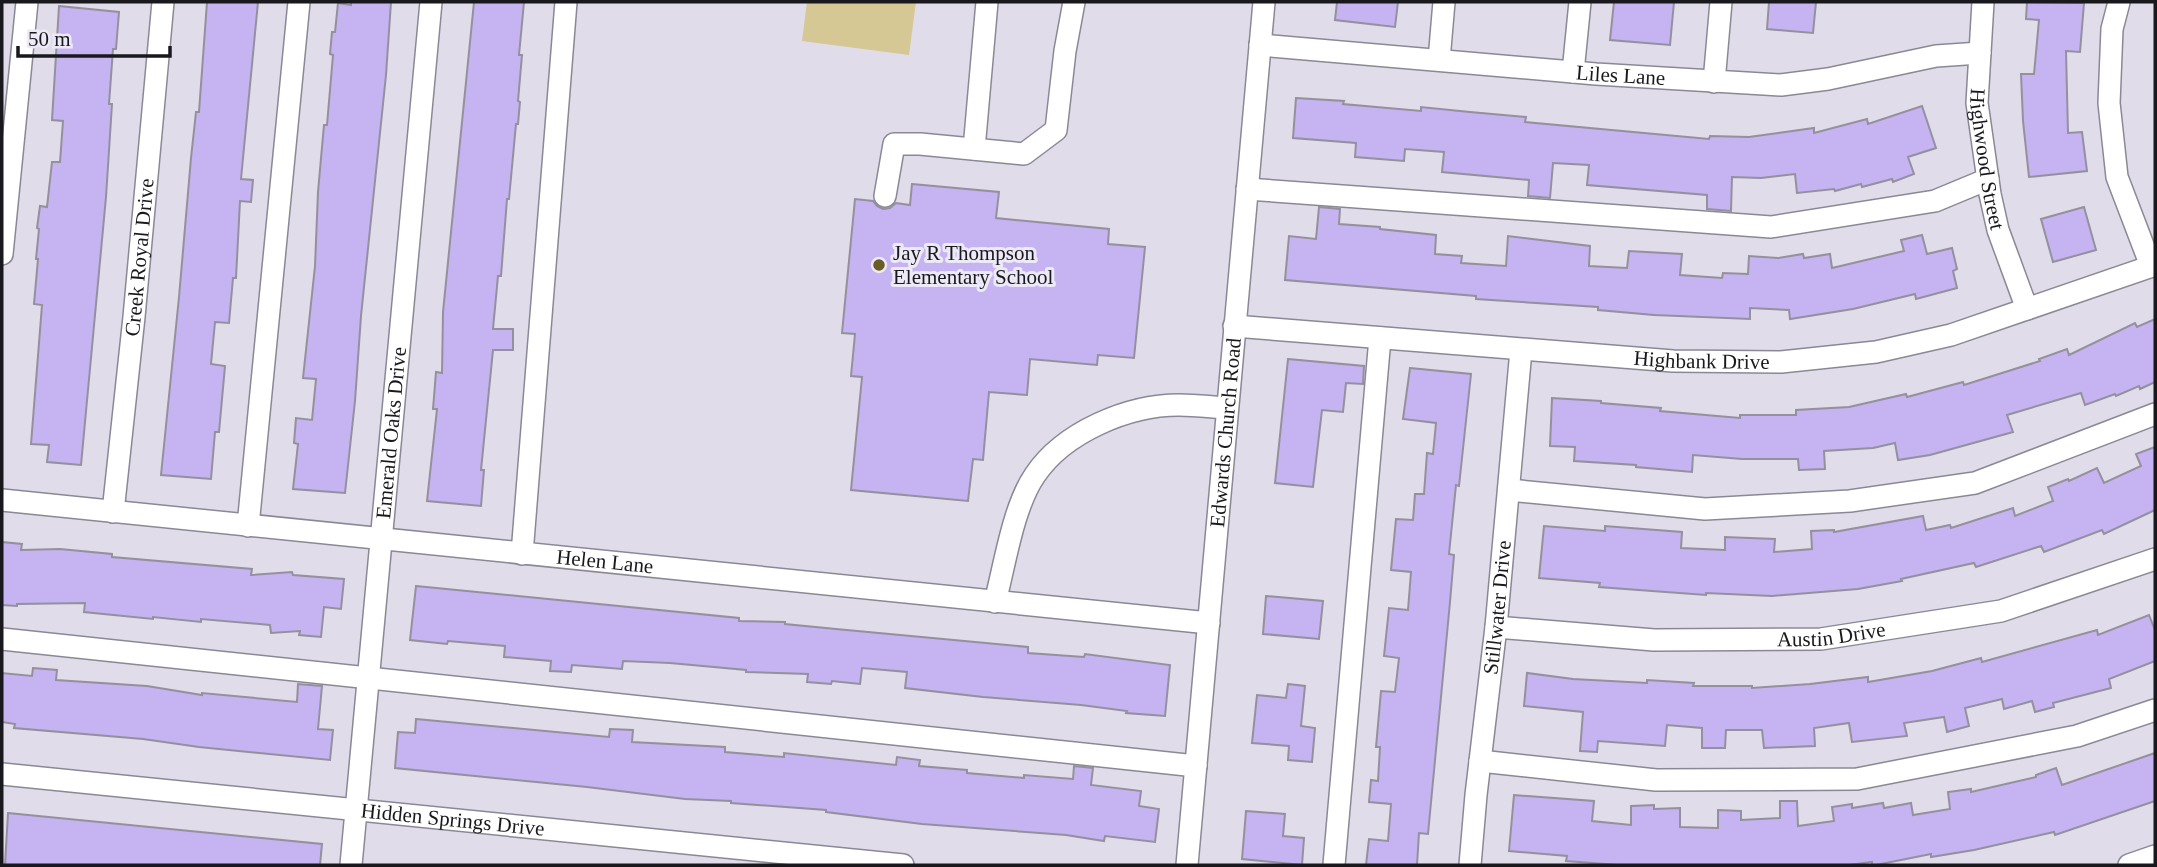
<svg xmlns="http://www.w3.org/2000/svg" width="2157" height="867" font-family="Georgia,serif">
<rect width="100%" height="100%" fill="#e0dcea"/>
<path fill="#d5c895" d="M807,2H916L909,55L802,41Z"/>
<path fill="#c6b3f1" stroke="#94909d" stroke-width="2" d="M207,2H258L241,179L253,180L251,202L240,201L236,278H233L229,323L215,322L211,364L225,366L219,432H215L211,479L161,475L179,297L191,158L196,112H199Z
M351,2H391L386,75L361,316L355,401L345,493L293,489L298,444L294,443L296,418L312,420L316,379L303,378L315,266L318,192L322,147L324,125H327L333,55L330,54L332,32H335L338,3L351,5Z
M474,2H524L519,55H522L518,101L520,102L518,124H516L509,199H507L501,276H498L493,329H513V350H493L481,470H484L481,506L427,501L437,409H433L436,372L442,373L443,312Z
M1337,2H1398L1395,27L1335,20Z
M1614,2H1674L1670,45L1610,40Z
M1769,2H1816L1813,33L1767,29Z
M2027,2L2084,3L2080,52L2066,51L2068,133L2082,132L2087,171L2029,177L2023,121L2021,74H2034L2039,20L2026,19Z
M59,6L119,12L116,49H113L109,104H112L106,197L81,465L47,462L49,445L31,444L42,305L34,304L38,259H36L39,229L37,228L40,206L47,207L52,162H60L63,121L52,120Z
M1296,98L1344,101L1343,104L1421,111V107L1470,112L1526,117L1525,122L1709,139L1710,136L1749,137L1814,128V133L1867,119L1868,124L1922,106L1936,148L1908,157L1914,174L1893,182L1892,179L1862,187L1861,184L1835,191L1834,189L1797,193L1795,174L1761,178L1732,177L1731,211L1707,209V195L1587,185L1589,165L1553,163L1550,198L1528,196L1529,180L1442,172L1444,152L1405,149L1404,161L1355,157L1356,143L1293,138Z
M912,184L999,192L996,218L1109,229L1108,244L1145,247L1134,358L1098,355L1097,365L1030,359L1027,395L989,392L983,460L973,459L968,501L851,490L862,377L851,376L855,334L842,333L855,199L873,201L877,206L883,209L890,208L896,203L910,205Z
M1319,207L1340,209L1339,224L1380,227V229L1436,235L1435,254L1462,256L1461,263L1506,266L1508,236L1590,246L1589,266L1627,268L1629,251L1682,254L1680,275L1722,278L1723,273L1748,274L1749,256L1778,258L1803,254L1804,258L1830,254L1832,268L1904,251L1901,240L1922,235L1927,254L1952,248L1957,269L1953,271L1957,288L1916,299L1915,294L1853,309L1790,319L1789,310L1750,308V319L1654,315L1598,310V307L1476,299V296L1285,280L1289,236L1316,239Z
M2084,207L2096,250L2053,262L2041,219Z
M2155,319V382L2140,389L2139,386L2116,396L2115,394L2085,405L2081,393L2007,415L2013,432L1930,455L1898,460L1895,443L1873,448L1824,451L1825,469L1799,470L1798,459H1742L1693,455L1692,472L1636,467V465L1574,461L1575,447L1550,446L1552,398L1601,401V403L1661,408L1660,411L1740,418V415H1796V410L1849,407L1906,394L1907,397L1963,382L1964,385L2040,361L2039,359L2067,349L2069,355L2135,323L2137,327Z
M1288,359L1364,366L1363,384L1346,383L1343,412L1322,410L1313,487L1275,483Z
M1410,368L1471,374L1459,486L1456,485L1449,554L1454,555L1450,602L1428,834L1419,833L1417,865H1366L1369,839L1388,841L1391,804L1369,802L1371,780L1378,781L1380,747H1376L1381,691L1395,692L1399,658L1384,656L1389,608L1408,610L1411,572L1391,570L1396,519L1413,520L1415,494H1424L1427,453L1433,454L1436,423L1403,419Z
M2155,447V510L2104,534L2102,530L2044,552L2041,546L1976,567L1974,563L1901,579L1902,581L1858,589L1772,596L1706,593V595L1652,591L1599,587L1600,583L1539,578L1544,526L1605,531V526L1682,532L1681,548L1725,550V537L1775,539L1774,552L1812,549L1811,531L1834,530V532L1923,516L1926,530L1950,525L1951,528L2013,508L2015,516L2053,501L2048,487L2068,479L2069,481L2097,468L2104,483L2141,466L2136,454Z
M2,542L22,544L21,550L60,549L112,554V557L252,569L251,575L292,572L293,575L344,579L341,609L324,607L321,637L299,635L300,631L271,633L270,625L201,619V622L153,617V619L84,612L85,603L17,604V606L2,605Z
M416,586L739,618V621L785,622V624L836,629L1028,647V653L1084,657L1085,654L1170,665L1165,716L1126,713L1127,711L1081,705L983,697L905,688L907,672L862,668L860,684L832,681L831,684L807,682L808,674L746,672V670L670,663L623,661L622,669L572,665L571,672L550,671L551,661L504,657L505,646L448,641L447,644L410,640Z
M1266,596L1323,601L1319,639L1263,634Z
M2149,615L2155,630V661L2109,679L2111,688L2053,703L2054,707L2035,712L2032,701L2004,709L2002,699L1965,708L1969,726L1947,732L1944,717L1904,723L1907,736L1852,742L1849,723L1814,728L1815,746L1764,748L1762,730H1726L1725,748H1702V728L1667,725L1665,746L1598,741L1597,752L1580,751L1583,712L1524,706L1527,673L1573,679L1647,683V680L1694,683L1693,686H1752V688L1810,684L1868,677V682L1932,671L1981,658L1982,662L2097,630L2098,635Z
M33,668L57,670L56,680L147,686L202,695V693L297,702L298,684L322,686L318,729L333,730L330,760L199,747L143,739L14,728L15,724L2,722V673L32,676Z
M1288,684L1305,686L1301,726L1315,728L1312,762L1288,760L1289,746L1252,743L1257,695L1286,698Z
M416,719L609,737L610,729L633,730L632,742L725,747V752L784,757V753L896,765L897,757L920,760L919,766L967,770V773L1024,778V775L1073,779L1074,766L1093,768L1091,785L1141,791L1139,806L1159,809L1155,842L1105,836L1104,841L1066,835L922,824L826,812V810L731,803V801L685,799L587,787L395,768L398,732L415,733Z
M2155,753V801L2055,835L2054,832L1974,850L1931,857V854L1876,865H1872V862L1849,865H1618L1566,861L1567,856L1509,851L1514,795L1594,801L1592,821L1631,825V806L1654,805V809L1680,808V827L1718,828V810L1741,811V820L1780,818V801H1797L1798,826L1834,821L1832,807L1852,804V808L1883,803L1884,808L1911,803L1913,815L1950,809L1948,792L1971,789V792L2036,777V775L2056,768L2062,785Z
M1246,811L1285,814L1283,836L1304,838L1302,865L1242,859Z
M8,813L322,844L320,865H5Z"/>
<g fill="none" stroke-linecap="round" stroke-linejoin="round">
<defs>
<g id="minor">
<path id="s1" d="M1983,2L1977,103L1990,194L1998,230L2027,309"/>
<path d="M2119,2L2112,29L2109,103L2117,177L2151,266"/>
<path id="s2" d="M1260,45L1596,74L1781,85L1828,79L1936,56L1980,53"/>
<path d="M1439,60L1444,2"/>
<path d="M1573,72L1580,2"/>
<path d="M1714,82L1721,2"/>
<path d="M974,149L987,2"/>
<path d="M1247,189L1771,227L1935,201L1988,179"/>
<path d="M885,196L894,144H920L1024,154L1056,130L1065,51L1074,2"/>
<path d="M2,254L27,2"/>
<path id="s3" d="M1234,326L1673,361L1781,362L1876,352L1951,335L2155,265"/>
<path d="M1509,490L1705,509L1850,501L1975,483L2155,414"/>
<path id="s4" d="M2,500L1209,623"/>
<path id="s5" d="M113,512L134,317L163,2"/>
<path d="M248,526L299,2"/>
<path d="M522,554L566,2"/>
<path d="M995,602C1005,564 1013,507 1035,475C1064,432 1128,405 1179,405C1195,405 1211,407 1227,408"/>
<path id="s6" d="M1496,627L1654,640L1821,639L2001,611L2155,559"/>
<path d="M2,639L1196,766"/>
<path d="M1480,761L1656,780L1857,779L2077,736L2155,710"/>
<path id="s7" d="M2,774L903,865"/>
<path id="s8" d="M351,865L431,2"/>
<path id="s9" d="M1187,865L1264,2"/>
<path d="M1334,865L1380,338"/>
<path id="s10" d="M1470,865L1476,795L1496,627L1521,350"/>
<path d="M2129,865L2155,856"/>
</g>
</defs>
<use href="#minor" stroke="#8b8895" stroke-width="24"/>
<use href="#minor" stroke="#fff" stroke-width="21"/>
</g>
<circle fill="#685c29" stroke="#ede9f7" stroke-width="2.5" cx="879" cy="265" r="7"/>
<g text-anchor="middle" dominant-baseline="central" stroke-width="6" stroke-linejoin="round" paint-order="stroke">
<g font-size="21" fill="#19181d" stroke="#ede9f7">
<text stroke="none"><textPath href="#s2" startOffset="362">Liles Lane</textPath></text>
<text stroke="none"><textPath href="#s1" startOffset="158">Highwood Street</textPath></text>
<text stroke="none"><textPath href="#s5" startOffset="256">Creek Royal Drive</textPath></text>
<text stroke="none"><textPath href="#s3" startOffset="469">Highbank Drive</textPath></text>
<text stroke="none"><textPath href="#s8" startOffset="434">Emerald Oaks Drive</textPath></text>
<text stroke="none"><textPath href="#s9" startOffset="434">Edwards Church Road</textPath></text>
<text stroke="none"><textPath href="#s4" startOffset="606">Helen Lane</textPath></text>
<text stroke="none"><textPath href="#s10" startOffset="259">Stillwater Drive</textPath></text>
<text stroke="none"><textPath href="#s6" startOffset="336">Austin Drive</textPath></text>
<text stroke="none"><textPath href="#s7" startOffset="453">Hidden Springs Drive</textPath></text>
</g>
<g font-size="21" fill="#19181d" stroke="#ede9f7" text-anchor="start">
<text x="893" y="253">Jay R Thompson<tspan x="893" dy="24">Elementary School</tspan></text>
</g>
</g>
<rect width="2157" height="867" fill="none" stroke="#19181d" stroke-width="7"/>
<path d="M18 46v10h152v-10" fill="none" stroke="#19181d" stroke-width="3.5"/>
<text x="28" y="46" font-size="21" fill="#19181d" stroke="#ede9f7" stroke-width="5" paint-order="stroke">50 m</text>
</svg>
